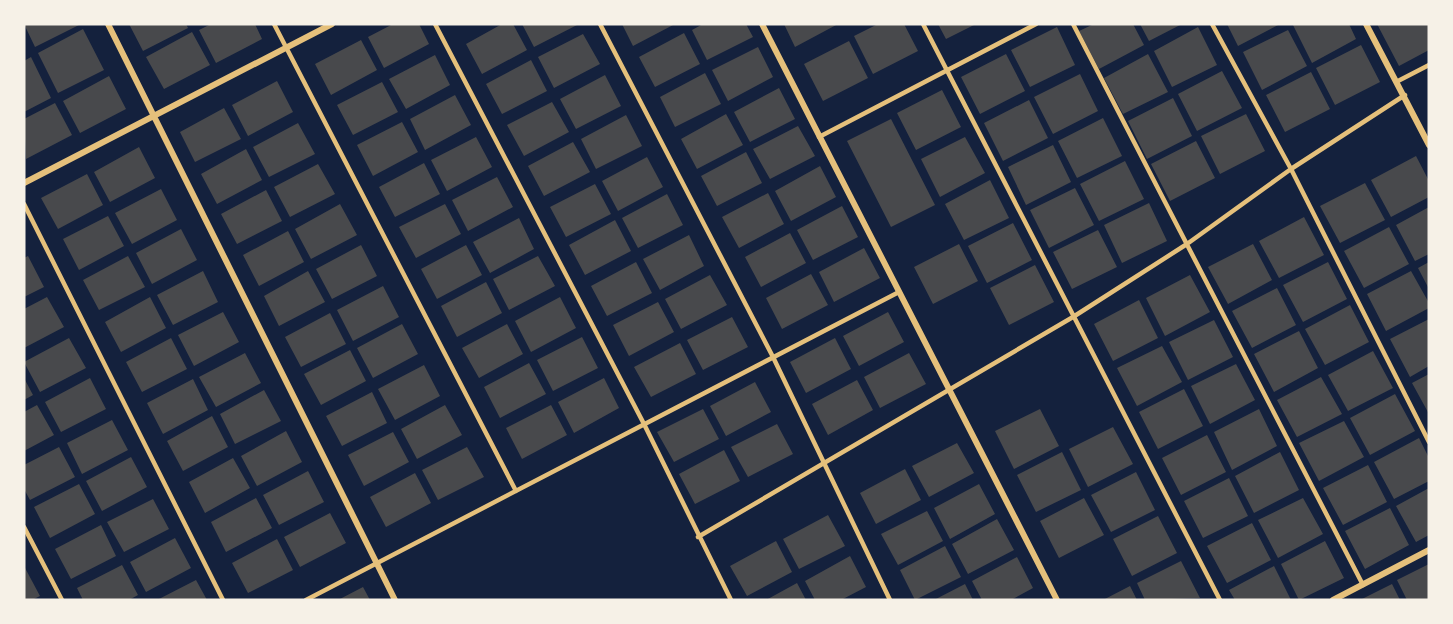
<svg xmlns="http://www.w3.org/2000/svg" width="1453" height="624" font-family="Quicksand,sans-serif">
<rect width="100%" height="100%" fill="#14213d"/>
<path fill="#48494c" d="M24,24H81L35,47Z
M129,24H186L188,28L143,51Z
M211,24H255L262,39L216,63L199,30Z
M393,24H419L429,44L384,68L368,37Z
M502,24H513L527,50L482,74L466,44Z
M522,24H579L534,47Z
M622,24H675L633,46Z
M703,24H746L753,37L707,60L692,30Z
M784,24H838L795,47Z
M878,24H904L918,51L873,74L854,36Z
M938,24H976L946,39Z
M1094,24H1133L1144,45L1099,69L1079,31Z
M1140,24H1182L1149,41Z
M1227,24H1280L1238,46Z
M1295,24H1349L1356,39L1312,63L1293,25Z
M1377,24H1429V50L1399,66Z
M1057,27L1075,65L1030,87L1011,50Z
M1198,27L1217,65L1172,87L1154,51Z
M83,29L104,70L58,93L38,53Z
M1288,30L1307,66L1262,90L1243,52Z
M192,32L210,65L164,89L146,57Z
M684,33L700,64L655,87L639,57Z
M583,34L600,64L554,88L538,57Z
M361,40L377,70L331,95L315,64Z
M849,41L868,78L823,101L804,64Z
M1361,45L1380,82L1335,105L1316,68Z
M758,47L773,77L728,101L712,70Z
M1006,54L1025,91L980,114L961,77Z
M1148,54L1168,92L1123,114L1104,78Z
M435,55L450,85L406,109L389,79Z
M31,57L51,98L24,112V61Z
M531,60L547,91L502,114L486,84Z
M1222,71L1242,108L1197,131L1178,94Z
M1311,72L1330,109L1285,132L1266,95Z
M705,73L721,104L675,127L660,97Z
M1080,74L1098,111L1053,134L1034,97Z
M605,75L621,106L576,129L560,99Z
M109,76L126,109L80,133L63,101Z
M277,81L293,112L248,136L232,105Z
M382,82L398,112L353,135L337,105Z
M779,88L795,119L750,142L734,112Z
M942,90L961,127L916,150L897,113Z
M455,95L471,125L425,150L410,119Z
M1173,98L1192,136L1147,159L1128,121Z
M1029,100L1048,138L1003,161L984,123Z
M552,102L569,132L524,156L507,125Z
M55,103L72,135L26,159L24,119Z
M224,108L241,139L195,162L180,132Z
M726,114L743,145L697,169L681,139Z
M1246,114L1265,151L1220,174L1201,136Z
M626,115L642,146L596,169L581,139Z
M1103,118L1122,156L1077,178L1058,141Z
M891,119L935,205L891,227L847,141Z
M402,122L418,152L373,176L357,145Z
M298,123L315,154L269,177L253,147Z
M798,126L815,156L770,179L753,149Z
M476,137L492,167L447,191L431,160Z
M965,137L985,173L940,197L921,159Z
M1196,141L1215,178L1170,201L1151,164Z
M573,142L590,172L544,196L528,166Z
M1053,145L1071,182L1026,205L1008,167Z
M139,147L155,178L110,202L94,172Z
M246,149L262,180L217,204L201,174Z
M746,152L762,183L717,206L701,176Z
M1416,156L1429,181V197L1391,217L1371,180Z
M647,157L663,187L618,211L602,181Z
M1125,161L1144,199L1099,221L1080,184Z
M424,163L440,194L395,217L379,187Z
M318,164L335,194L290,217L274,187Z
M820,166L836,197L791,221L775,191Z
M87,174L103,205L58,229L41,198Z
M497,177L513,207L468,231L452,200Z
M990,180L1009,218L964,240L945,204Z
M1365,183L1385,220L1340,243L1320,206Z
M595,184L611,214L566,237L550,207Z
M1075,188L1094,225L1049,248L1030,210Z
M161,189L177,220L132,244L115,213Z
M266,190L282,221L237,244L221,214Z
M768,193L784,224L739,248L722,217Z
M667,194L683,225L638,248L622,218Z
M1149,203L1167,241L1122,263L1104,225Z
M340,204L357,235L311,259L295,229Z
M445,204L461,234L416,258L399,227Z
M842,206L858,237L813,260L797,230Z
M1429,207V254L1415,261L1396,225Z
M108,216L124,246L79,270L63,239Z
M1304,217L1324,255L1279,278L1259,241Z
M519,218L534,249L490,273L473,242Z
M615,220L631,251L585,275L569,245Z
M1013,223L1032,260L987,283L968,246Z
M1389,227L1409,264L1364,288L1344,251Z
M181,229L197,260L152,284L136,253Z
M1098,230L1117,267L1072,289L1053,252Z
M288,231L304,262L259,286L243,255Z
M790,233L806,263L761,287L745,257Z
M689,235L704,266L660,290L643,259Z
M959,244L978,281L933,304L914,267Z
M1253,244L1272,280L1228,304L1208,267Z
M361,245L377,276L332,299L316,269Z
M466,245L482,275L437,299L421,269Z
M864,248L880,278L834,302L819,272Z
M28,256L44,287L24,297V258Z
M128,256L145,287L99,310L83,280Z
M538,256L555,286L509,310L493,279Z
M636,262L652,293L607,316L591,286Z
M1328,262L1347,299L1303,322L1283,285Z
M1429,262V289L1418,268Z
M1035,265L1054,302L1009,325L990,288Z
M203,271L218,302L173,325L157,295Z
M308,271L325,302L279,326L264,296Z
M1411,271L1429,303V308L1386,331L1367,294Z
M811,274L828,305L782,329L766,298Z
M710,275L727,305L681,329L665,299Z
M1190,275L1210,312L1165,336L1146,298Z
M486,282L502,313L457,337L441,306Z
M383,286L399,317L353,341L337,310Z
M1277,288L1296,325L1252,348L1232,311Z
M47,297L64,327L24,348V309Z
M150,297L166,328L121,352L105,322Z
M560,297L576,328L531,352L515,321Z
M1139,300L1158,338L1113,361L1094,324Z
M658,302L674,332L629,356L613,325Z
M1350,305L1369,342L1325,365L1305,329Z
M223,312L239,342L194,366L178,335Z
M888,312L904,342L859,366L843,336Z
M330,313L346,344L301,367L285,337Z
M732,317L748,347L703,370L687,340Z
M1429,319V366L1410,377L1390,339Z
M1214,320L1233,357L1188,380L1169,342Z
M402,324L418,354L373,378L357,348Z
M507,324L523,354L479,378L462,348Z
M1299,331L1318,368L1274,392L1254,354Z
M582,337L598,368L553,391L537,360Z
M69,338L86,368L40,392L24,362Z
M171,338L187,369L142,392L126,362Z
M835,338L851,369L806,393L790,362Z
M680,343L696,374L651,397L634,367Z
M1162,346L1182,382L1137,406L1117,368Z
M350,350L366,381L321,405L304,374Z
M1373,351L1393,388L1348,411L1328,375Z
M245,353L261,383L216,407L199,377Z
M909,353L926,384L880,408L864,377Z
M529,363L546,394L500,418L484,387Z
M1236,364L1255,400L1210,424L1191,386Z
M424,365L440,396L395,420L378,389Z
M1429,374V414L1412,383Z
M1321,377L1342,414L1297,437L1277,400Z
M24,378L33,395L24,400Z
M90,378L106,409L61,432L45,402Z
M604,378L619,408L574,433L558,402Z
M193,379L208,410L163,434L147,403Z
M857,380L873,410L828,435L812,404Z
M755,382L771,412L726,436L710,406Z
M1184,389L1203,426L1158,449L1139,412Z
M264,390L281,421L235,444L220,414Z
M372,392L387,423L342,446L326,416Z
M1395,394L1415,431L1370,455L1350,418Z
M37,405L54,435L24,451V412Z
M445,405L462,435L417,459L401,429Z
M551,405L567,435L522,459L506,428Z
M703,409L719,439L674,462L657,432Z
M1040,409L1059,446L1014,469L995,431Z
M1259,409L1277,446L1232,470L1214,432Z
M212,416L228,447L183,471L167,441Z
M112,420L128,450L82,474L67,443Z
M1344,421L1364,457L1319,481L1299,443Z
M777,424L793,454L748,477L731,447Z
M1113,427L1133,464L1088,487L1069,449Z
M286,431L302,462L257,486L241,456Z
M393,432L409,462L364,486L348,455Z
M1207,435L1226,472L1181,495L1162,458Z
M1419,438L1429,458V481L1394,499L1374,462Z
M957,443L974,473L929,497L912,466Z
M59,447L75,477L30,500L24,489V465Z
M467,447L484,477L438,500L422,470Z
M724,450L740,481L695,504L679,474Z
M1062,452L1081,490L1036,512L1017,475Z
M1280,452L1299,490L1254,513L1235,476Z
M131,457L147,487L102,511L86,481Z
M233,458L250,488L205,513L189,482Z
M1368,465L1387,502L1343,525L1323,488Z
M905,469L921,500L876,524L860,493Z
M308,471L324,502L279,525L263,495Z
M1136,472L1155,510L1111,532L1091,495Z
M415,473L431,503L386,527L370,497Z
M1229,478L1248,516L1203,538L1184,501Z
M79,484L95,514L50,538L34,507Z
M979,484L995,514L950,539L934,508Z
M1429,488V535L1416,542L1396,506Z
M256,498L272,528L226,552L211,522Z
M1084,498L1104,535L1059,558L1040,521Z
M1303,498L1323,534L1278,558L1258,520Z
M153,499L169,529L124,552L107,522Z
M1390,508L1409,545L1365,569L1345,531Z
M927,511L943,541L898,565L881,534Z
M330,513L346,543L300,567L284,537Z
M828,515L845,546L799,569L783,539Z
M1158,516L1177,553L1132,576L1113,539Z
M997,519L1014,550L968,574L952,544Z
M1252,523L1271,560L1227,583L1207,546Z
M101,525L116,556L71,579L55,549Z
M175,538L191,568L146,592L130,562Z
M277,539L293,570L248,593L232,563Z
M776,541L792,572L747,596L730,566Z
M1325,541L1344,578L1299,600L1281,564Z
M945,546L961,577L915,600L900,570Z
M850,556L866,587L841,600H815L805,581Z
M1017,557L1033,588L1011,600H982L972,581Z
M1181,561L1200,598L1145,600L1137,583Z
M1429,564V600H1407L1397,580Z
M122,565L138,595L129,600H83L77,588Z
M24,566L40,596L32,600H24Z
M1274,566L1291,600H1235L1229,590Z
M196,580L207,600H157Z
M797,583L806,600H766Z
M965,584L973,600H934Z
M1392,584L1400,600H1360Z
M1130,586L1137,600H1103Z
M363,587L370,600H338Z"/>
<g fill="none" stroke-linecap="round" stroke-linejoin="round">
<path stroke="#e5c07b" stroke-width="4.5" d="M274,24L516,491
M435,24L644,424L731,600
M600,24L773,357L890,600
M923,24L1220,600
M1073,24L1363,585
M1212,24L1291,169L1429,442
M1398,81L1429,65
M819,137L1036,24
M24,204L223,600
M24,527L62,600
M698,537L1073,317L1187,244L1291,169L1405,95
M306,600L899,292"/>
<path stroke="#e5c07b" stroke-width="6" d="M108,24L395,600
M762,24L1057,600
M1366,24L1429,145
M24,183L332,24
M1333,600L1429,550"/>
</g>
<rect width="1453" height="624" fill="none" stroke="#f6f1e7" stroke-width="51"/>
</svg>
